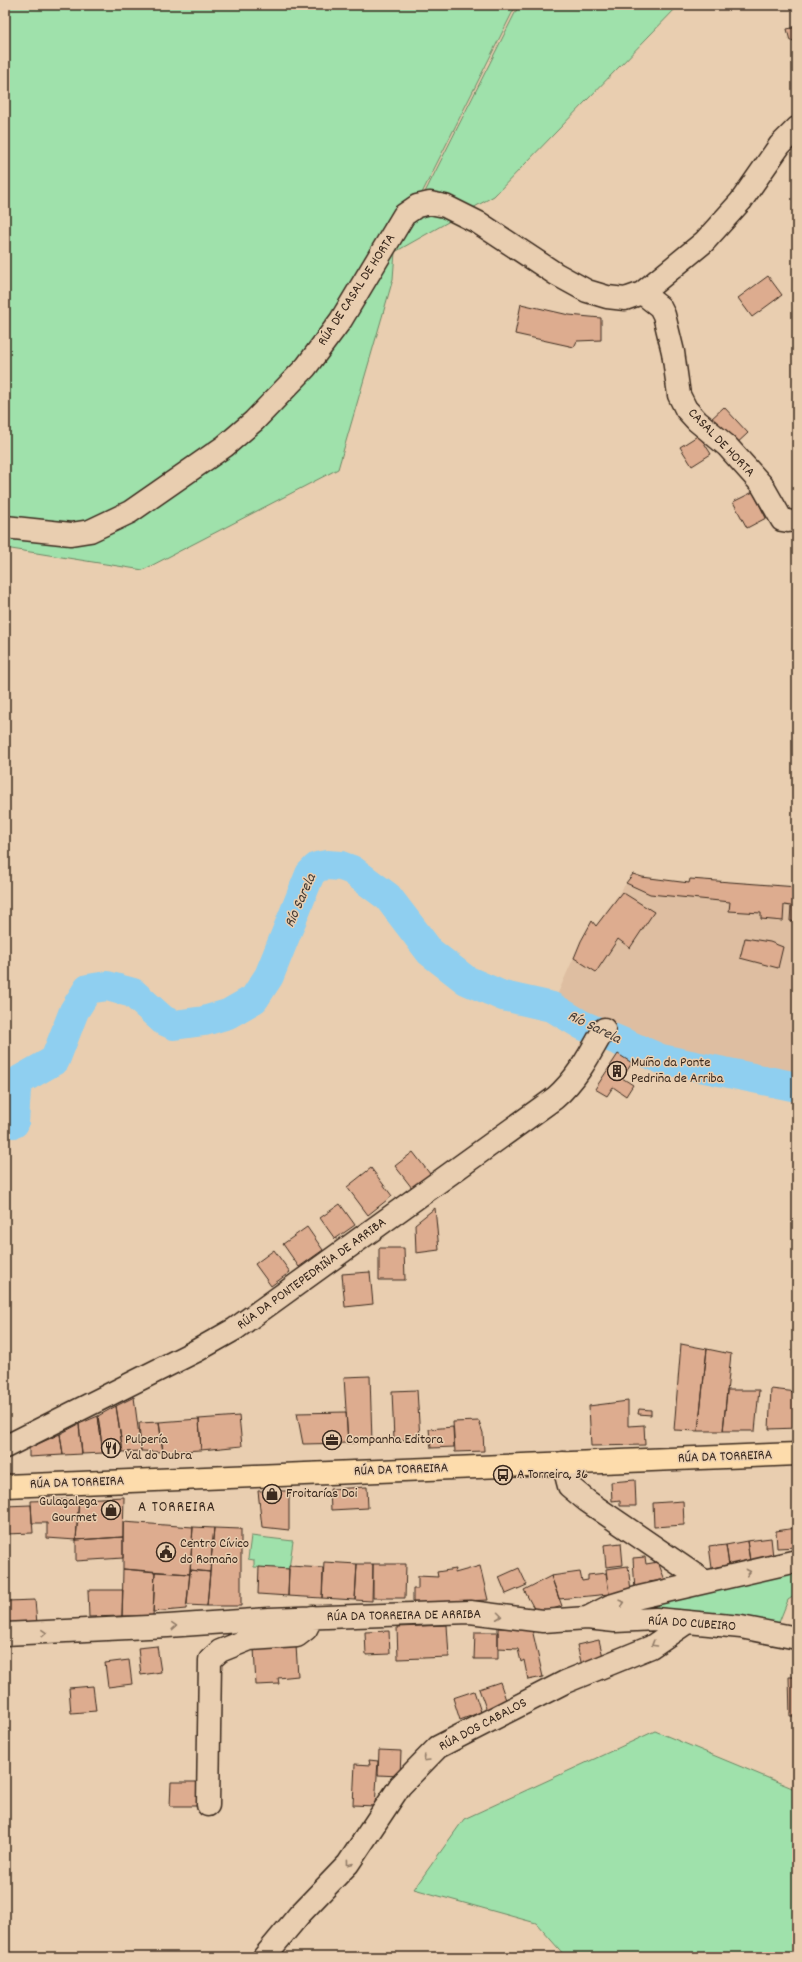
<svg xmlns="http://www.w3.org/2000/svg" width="802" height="1962" font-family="Dekko,sans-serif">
<rect width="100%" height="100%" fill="#e9ceb0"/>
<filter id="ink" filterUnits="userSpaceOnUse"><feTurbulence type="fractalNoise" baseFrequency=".025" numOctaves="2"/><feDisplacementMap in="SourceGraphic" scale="8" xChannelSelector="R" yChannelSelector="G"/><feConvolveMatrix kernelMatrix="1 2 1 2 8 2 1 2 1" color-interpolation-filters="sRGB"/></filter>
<g filter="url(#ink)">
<path fill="#debea1" d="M633,874L642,877L689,883L690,879L797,887V1081L709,1065L670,1055L588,1022L554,1002L581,941L592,921L596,925Z"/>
<path fill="#9fe1ab" stroke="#6d8664" d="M5,5H516L385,267L395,252L519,5H679L494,196L395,252L393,279L338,469L143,570L5,548Z
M251,1536L293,1541L289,1569L254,1567V1560L248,1559Z
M797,1573V1594L788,1600L778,1625L624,1611L717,1589Z
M655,1731L797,1790V1957H566L536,1923L414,1889L464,1819Z"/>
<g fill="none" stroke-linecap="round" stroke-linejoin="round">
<path stroke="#8fcff0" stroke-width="30" d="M5,1122L14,1123L16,1089L20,1080L55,1060L74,1011L88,989L107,986L133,993L163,1020L174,1025L204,1021L228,1014L254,999L269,976L310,874L317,867L327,865L341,866L352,870L388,897L430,952L466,980L503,996L552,1007L582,1025L661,1059L797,1087"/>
</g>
<path fill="#ddac8f" stroke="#3b2a1e" d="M797,27V40L790,41L787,29Z
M768,276L782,295L752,317L738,298Z
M521,304L569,315L601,318V340L577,341L574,347L515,334Z
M724,407L748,433L734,446L710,420Z
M699,435L711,454L692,466L680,447Z
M753,492L766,518L747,528L733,502Z
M633,874L642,877L689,883L690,879L797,887V922L790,921L791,906L784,905L783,921L761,919V913L729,911L730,902L650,894L626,883Z
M622,892L654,912L630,948L618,939L596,972L574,958L581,941L592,921L596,926Z
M745,938L770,942L783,947L778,968L740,958Z
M618,1054L632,1063L622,1078L633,1085L626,1096L613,1087L607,1096L595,1089Z
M413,1152L430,1174L412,1188L395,1166Z
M371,1168L392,1196L368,1215L347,1187Z
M340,1204L355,1225L335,1239L320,1218Z
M435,1208L439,1250L416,1253L415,1224Z
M307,1227L323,1250L299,1267L283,1244Z
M379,1248H404L405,1280H379Z
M274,1250L290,1272L271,1286L255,1264Z
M370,1272L373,1304L345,1307L342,1274Z
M681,1344L707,1349L698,1431L674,1430Z
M707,1349L731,1354L723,1431H698Z
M370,1376L372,1442L348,1443L344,1377Z
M771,1389L797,1392V1428L769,1429Z
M417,1390L420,1439L394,1440L392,1391Z
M727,1390H759L755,1431H723Z
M134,1397L141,1451L123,1452L116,1406Z
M628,1401V1426L644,1425L645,1445L591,1446L589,1406Z
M116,1406L123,1452L103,1453L98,1416Z
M639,1409L651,1410V1415L638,1414Z
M346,1412L348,1443L303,1444L297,1413Z
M98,1416L103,1453L82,1454L79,1424Z
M239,1416L242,1446L201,1450L199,1419Z
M199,1419L201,1450L163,1452L159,1422Z
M479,1421L483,1433L484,1451L455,1452L453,1422Z
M159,1422L163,1452L141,1451L139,1423Z
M79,1424L82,1454L63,1455L60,1434Z
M453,1427L454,1447L431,1448L429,1429Z
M60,1434L63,1455L29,1457V1448Z
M635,1480L636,1506H620V1500L612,1501L611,1482Z
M367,1487L368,1508L331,1510L330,1489Z
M258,1491H289V1530L262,1527Z
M124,1497L123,1537L76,1540L79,1499Z
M79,1499L76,1540L47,1538V1523H32L31,1501Z
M683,1501L684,1525L654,1527L653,1503Z
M31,1505L33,1533L5,1534V1506Z
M123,1522L193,1527L190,1574L123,1569Z
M193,1527L214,1528L210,1572L190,1570Z
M214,1528L241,1529V1606H207Z
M796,1528L797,1547L777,1548L776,1531Z
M123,1537V1558L76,1561V1540Z
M771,1538L773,1557L750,1561L747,1541Z
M747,1541L750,1561L729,1565L726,1545Z
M621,1543L623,1565L606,1567L604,1545Z
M716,1545L717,1546L726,1545L729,1565L712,1568L709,1546Z
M645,1557L646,1564L658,1562L665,1580L648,1582V1587L635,1591L633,1558Z
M324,1562L357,1564L355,1600L322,1598Z
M357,1564H373L372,1601L355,1600Z
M373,1564H406L405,1598H373Z
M289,1566L323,1568L322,1598L288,1596Z
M480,1566L488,1600L413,1603V1589H418V1576L438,1577L437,1572L456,1569L455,1573Z
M628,1566L631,1591L609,1594L606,1569Z
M259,1567L289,1569L288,1596L258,1594Z
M519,1568L527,1585L506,1594L499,1577Z
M123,1569L155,1572L153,1616H122Z
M190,1570L210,1572L207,1606L187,1605Z
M155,1572L190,1574L186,1609L153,1612Z
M580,1572L582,1581L588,1580V1575L606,1573L609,1594L559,1599L551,1576Z
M551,1576L562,1606L537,1614L524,1590Z
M88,1590H123L122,1616L89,1617Z
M5,1595L7,1601L35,1600L37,1624L5,1625Z
M447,1625L449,1657L398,1659L397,1627Z
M498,1628L532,1629L543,1677L528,1680L524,1660L521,1662L518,1649L498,1648Z
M389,1631L390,1654L366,1655L365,1632Z
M475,1632H498V1659H474Z
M599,1640L604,1661L582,1666L577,1645Z
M157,1646L161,1672L141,1675L138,1648Z
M296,1646L298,1676L278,1678L279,1684L256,1685L254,1648Z
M129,1660L132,1684L108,1687L105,1663Z
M789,1677H797V1716H790Z
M500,1682L507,1703L487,1711L479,1689Z
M93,1686L96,1711L71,1713L69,1688Z
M474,1691L481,1712L460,1720L453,1698Z
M379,1750L401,1751L400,1776L378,1775Z
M369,1760L378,1761L375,1806L353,1805L355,1764L370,1765Z
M171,1782H197V1806H170Z"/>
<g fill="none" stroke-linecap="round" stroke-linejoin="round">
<defs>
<path id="minor" d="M642,293L660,307L664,315L673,352L679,395L686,409L697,421L727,446L762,485L782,520L788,521
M5,527L71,534L90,531L130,512L225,446L254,421L306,367L341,320L404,215L417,206L430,203L445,206L479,223L556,274L587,291L607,297L625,299L642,293L704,242L741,201L780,145L797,128
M5,1447L196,1351L235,1329L555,1098C577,1079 590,1054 604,1029
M563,1463L569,1486L587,1501L704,1581
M587,1618L615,1621L656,1619L741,1627L797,1638
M5,1634L168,1626L269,1619L470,1612L543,1621L587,1618L610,1606L640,1597L797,1561
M208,1805L210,1660L220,1651L250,1639L297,1636L306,1629L312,1617
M264,1957L299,1915L348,1864L400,1786L438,1747L565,1682L651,1647L686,1623"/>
<path id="major" d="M5,1486L797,1454"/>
</defs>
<use href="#minor" stroke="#3b2a1e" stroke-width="25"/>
<use href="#major" stroke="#3b2a1e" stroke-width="25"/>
<use href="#minor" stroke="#e9ceb0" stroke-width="22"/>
<use href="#major" stroke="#fddcac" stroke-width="22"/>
</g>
<defs><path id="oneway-chevron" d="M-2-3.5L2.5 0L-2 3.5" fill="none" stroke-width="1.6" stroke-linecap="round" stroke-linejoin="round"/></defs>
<g stroke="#927c67">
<use href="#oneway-chevron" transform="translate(748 1572) rotate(-12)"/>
<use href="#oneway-chevron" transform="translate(622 1603) rotate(-16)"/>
<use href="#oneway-chevron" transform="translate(499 1616) rotate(7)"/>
<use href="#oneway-chevron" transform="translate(174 1626) rotate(-4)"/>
<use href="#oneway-chevron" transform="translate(44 1633) rotate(-3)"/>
<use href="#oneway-chevron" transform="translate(654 1644) rotate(149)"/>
<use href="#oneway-chevron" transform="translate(426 1759) rotate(134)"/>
<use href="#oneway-chevron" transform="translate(349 1863) rotate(127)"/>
</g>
</g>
<defs>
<symbol id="building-ring" viewBox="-11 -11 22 22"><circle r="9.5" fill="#e9ceb0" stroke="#3b2a1e" stroke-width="1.5"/><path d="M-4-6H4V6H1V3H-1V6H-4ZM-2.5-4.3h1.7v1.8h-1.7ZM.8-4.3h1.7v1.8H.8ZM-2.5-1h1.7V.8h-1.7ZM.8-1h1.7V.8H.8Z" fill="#3b2a1e"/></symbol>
<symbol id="office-ring" viewBox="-11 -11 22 22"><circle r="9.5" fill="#e9ceb0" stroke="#3b2a1e" stroke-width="1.5"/><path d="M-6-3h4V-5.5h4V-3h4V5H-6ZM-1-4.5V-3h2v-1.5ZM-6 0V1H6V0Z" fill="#3b2a1e"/></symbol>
<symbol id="restaurant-ring" viewBox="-11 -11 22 22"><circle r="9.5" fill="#e9ceb0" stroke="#3b2a1e" stroke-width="1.5"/><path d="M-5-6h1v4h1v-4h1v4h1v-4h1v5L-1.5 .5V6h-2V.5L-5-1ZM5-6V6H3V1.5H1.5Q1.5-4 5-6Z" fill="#3b2a1e"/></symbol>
<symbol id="bus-ring" viewBox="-11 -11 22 22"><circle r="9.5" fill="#e9ceb0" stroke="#3b2a1e" stroke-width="1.5"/><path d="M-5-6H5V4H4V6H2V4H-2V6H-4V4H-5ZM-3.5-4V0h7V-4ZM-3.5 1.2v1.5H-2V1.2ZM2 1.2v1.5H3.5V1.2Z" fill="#3b2a1e"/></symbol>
<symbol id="shop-ring" viewBox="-11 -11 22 22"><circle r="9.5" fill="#e9ceb0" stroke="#3b2a1e" stroke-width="1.5"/><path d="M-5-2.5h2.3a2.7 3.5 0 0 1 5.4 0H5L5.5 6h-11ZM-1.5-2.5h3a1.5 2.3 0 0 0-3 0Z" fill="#3b2a1e"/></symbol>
<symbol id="civic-ring" viewBox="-11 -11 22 22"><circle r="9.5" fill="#e9ceb0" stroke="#3b2a1e" stroke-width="1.5"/><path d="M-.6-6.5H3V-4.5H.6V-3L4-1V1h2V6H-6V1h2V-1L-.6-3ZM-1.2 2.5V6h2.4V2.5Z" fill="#3b2a1e"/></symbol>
</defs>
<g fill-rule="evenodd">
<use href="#building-ring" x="606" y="1060" width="22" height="22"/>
<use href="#office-ring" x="321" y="1429" width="22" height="22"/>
<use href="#restaurant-ring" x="100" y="1437" width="22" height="22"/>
<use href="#bus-ring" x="492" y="1464" width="22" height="22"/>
<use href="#shop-ring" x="261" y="1483" width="22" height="22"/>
<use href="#shop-ring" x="100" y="1499" width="22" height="22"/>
<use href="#civic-ring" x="155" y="1541" width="22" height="22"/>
</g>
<g text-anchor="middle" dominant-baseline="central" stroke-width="3" stroke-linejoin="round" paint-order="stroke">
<g font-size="14" fill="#3b2a1e" stroke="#e9ceb0">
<text transform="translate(357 290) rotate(-57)">RÚA DE CASAL DE HORTA</text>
<text transform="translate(721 443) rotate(46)">CASAL DE HORTA</text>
<text transform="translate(312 1274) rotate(-36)">RÚA DA PONTEPEDRIÑA DE ARRIBA</text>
<text transform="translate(725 1457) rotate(-2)">RÚA DA TORREIRA</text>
<text transform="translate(401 1470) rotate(-2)">RÚA DA TORREIRA</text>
<text transform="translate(77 1483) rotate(-2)">RÚA DA TORREIRA</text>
<text transform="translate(404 1616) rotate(-1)">RÚA DA TORREIRA DE ARRIBA</text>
<text transform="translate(692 1624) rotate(4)">RÚA DO CUBEIRO</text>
<text transform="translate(483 1725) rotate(-28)">RÚA DOS CABALOS</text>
</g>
<g font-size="14" fill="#3b2a1e" stroke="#e9ceb0" text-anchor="start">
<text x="631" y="1063">Muíño da Ponte<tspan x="631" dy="16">Pedriña de Arriba</tspan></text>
<text x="125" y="1440">Pulpería<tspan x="125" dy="16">Val do Dubra</tspan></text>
<text x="346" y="1440">Companha Editora</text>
<text x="517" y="1475">A Torreira, 36</text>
<text x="286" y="1494">Froitarías Doi</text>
<text x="97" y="1502" text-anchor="end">Gulagalega<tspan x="97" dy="16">Gourmet</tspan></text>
<text x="180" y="1544">Centro Cívico<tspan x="180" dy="16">do Romaño</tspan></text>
</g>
<g font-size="15" font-style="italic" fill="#433a33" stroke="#e9ceb0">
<text transform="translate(301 901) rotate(-66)">Río Sarela</text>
<text transform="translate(594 1028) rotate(26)">Río Sarela</text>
</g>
<g font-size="15" letter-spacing="1" fill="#3b2a1e" stroke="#e9ceb0">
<text x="177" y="1508">A TORREIRA</text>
</g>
</g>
<rect width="802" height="1962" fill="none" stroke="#e9ceb0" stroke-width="20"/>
<rect x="10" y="10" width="782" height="1942" fill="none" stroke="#3b2a1e" stroke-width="1.5" filter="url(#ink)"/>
</svg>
